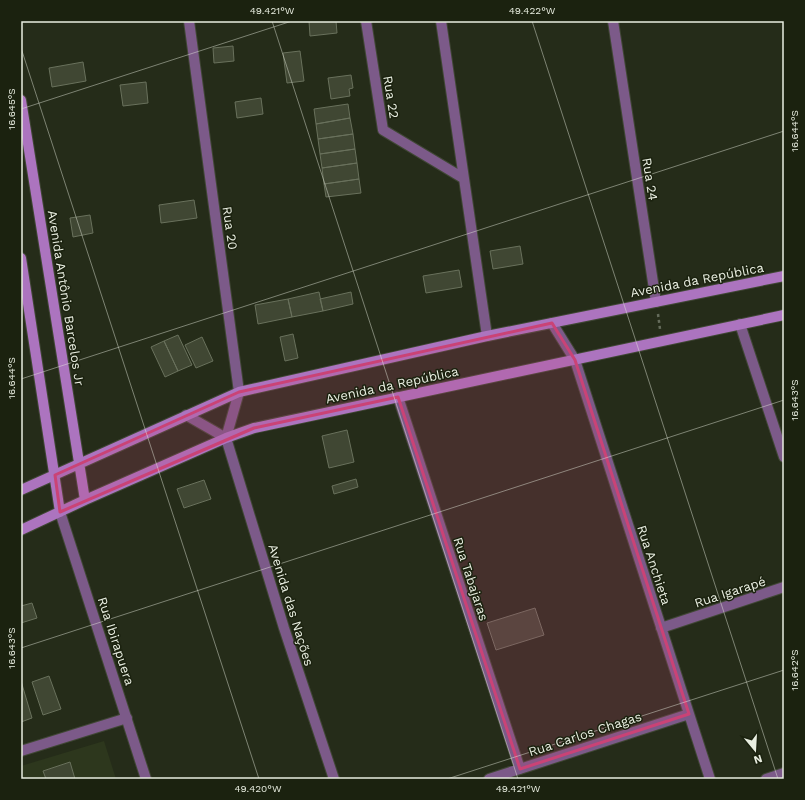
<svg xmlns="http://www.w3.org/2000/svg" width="805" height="800" font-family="'Work Sans',sans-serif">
<rect width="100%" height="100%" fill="#252c19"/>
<path fill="#2d371d" d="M104,741L116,779H21V766Z"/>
<path fill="#404733" stroke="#69715c" d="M309,21H336L337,33L310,36Z
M233,46L234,61L214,63L213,48Z
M300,51L304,81L287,83L283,53Z
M83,62L86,81L52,87L49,68Z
M351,75L353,88L349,89L350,96L331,99L328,78Z
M146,82L148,103L123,106L120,85Z
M261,98L263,114L237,118L235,102Z
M348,104L350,118L316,124L314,109Z
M350,118L353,134L318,139L316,124Z
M353,134L355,149L320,154L318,139Z
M355,149L357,163L322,168L320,154Z
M357,163L359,179L324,184L322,168Z
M359,179L361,193L326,197L324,184Z
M194,200L197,218L161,223L159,205Z
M90,215L93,233L73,237L70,218Z
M520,246L523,264L493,269L490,251Z
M459,270L462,287L426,293L423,276Z
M319,292L323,311L292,317L288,299Z
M351,292L353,304L323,311L320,299Z
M288,299L292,317L258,324L255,305Z
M293,334L298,358L285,361L280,337Z
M178,335L192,365L178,371L164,341Z
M202,337L213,361L196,368L185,345Z
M164,341L178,371L165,377L151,347Z
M347,430L354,462L329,468L322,436Z
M356,479L358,487L334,494L332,486Z
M204,480L211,499L184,508L177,489Z
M32,603L37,618L21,623V606Z
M535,608L544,635L496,650L487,623Z
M49,676L61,709L43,715L32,682Z
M21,681L32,718L21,722Z
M70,762L75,779H46L43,771Z"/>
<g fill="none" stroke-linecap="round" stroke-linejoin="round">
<defs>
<path id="street" d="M189,21L239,392L226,438
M366,21L383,130L463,178
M441,21L487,336
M613,21L656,302
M552,323L575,360L710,779
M740,324L784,457
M398,397L520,769
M186,415L226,438
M226,438L284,628L334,779
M60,512L146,779
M661,628L784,587
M21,751L127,718
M489,779L689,714
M766,779L784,773"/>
<path id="secondary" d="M21,100L85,500
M21,258L60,512
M21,490L239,392L487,336L784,276
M21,530L85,500L226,438L254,428L784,315"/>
</defs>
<use href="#street" stroke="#404735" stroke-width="12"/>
<use href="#secondary" stroke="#404735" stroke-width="12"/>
<path stroke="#656c5b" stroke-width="2.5" stroke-dasharray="3 3" stroke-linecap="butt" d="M658,314L660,329"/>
<use href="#street" stroke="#7c5a89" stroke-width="10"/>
<use href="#secondary" stroke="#ac74bf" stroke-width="10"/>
</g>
<path fill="#ca4376" fill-opacity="0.2" stroke="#ca4376" stroke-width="3" stroke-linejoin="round" d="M552,323L575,360L689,714L520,769L398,397L254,428L60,512L55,475L239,392Z"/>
<path fill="none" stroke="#e9eee1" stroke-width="1" stroke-opacity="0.45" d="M272,21L518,779M532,21L778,779M21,48L259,779M21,109L292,21M21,379L784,131M21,648L784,400M447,779L784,670"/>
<g text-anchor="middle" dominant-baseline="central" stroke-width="3" stroke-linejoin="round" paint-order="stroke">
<g font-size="13" fill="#e9eee1" stroke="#1b220f">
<text transform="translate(391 97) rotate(81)">Rua 22</text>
<text transform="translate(650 179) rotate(81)">Rua 24</text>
<text transform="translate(230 228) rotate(82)">Rua 20</text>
<text transform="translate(697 280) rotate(-11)">Avenida da República</text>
<text transform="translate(66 298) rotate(81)">Avenida Antônio Barcelos Jr</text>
<text transform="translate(392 385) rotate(-12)">Avenida da República</text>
<text transform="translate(654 565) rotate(72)">Rua Anchieta</text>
<text transform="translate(471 579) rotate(72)">Rua Tabajaras</text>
<text transform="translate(730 592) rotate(-18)">Rua Igarapé</text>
<text transform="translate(291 605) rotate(73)">Avenida das Nações</text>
<text transform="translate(116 641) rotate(72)">Rua Ibirapuera</text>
<text transform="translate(585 734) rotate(-18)">Rua Carlos Chagas</text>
</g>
</g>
<rect width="805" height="800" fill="none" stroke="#1b220f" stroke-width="44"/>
<g transform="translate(755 750) rotate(162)" stroke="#1b220f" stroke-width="3" paint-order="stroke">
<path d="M0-3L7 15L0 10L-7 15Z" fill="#e9eee1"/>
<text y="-6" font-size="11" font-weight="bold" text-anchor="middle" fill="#e9eee1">N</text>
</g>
<rect x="22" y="22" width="761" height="756" fill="none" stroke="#e9eee1" stroke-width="1.5"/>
<g font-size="10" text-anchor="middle" fill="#e9eee1">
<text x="272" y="14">49.421°W</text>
<text x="532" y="14">49.422°W</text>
<text transform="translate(11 109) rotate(-90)" y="4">16.645°S</text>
<text transform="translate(794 131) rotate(-90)" y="4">16.644°S</text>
<text transform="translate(11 378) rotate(-90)" y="4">16.644°S</text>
<text transform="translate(794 400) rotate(-90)" y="4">16.643°S</text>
<text transform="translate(11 648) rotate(-90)" y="4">16.643°S</text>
<text transform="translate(794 670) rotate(-90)" y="4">16.642°S</text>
<text x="258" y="792">49.420°W</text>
<text x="518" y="792">49.421°W</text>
</g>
</svg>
